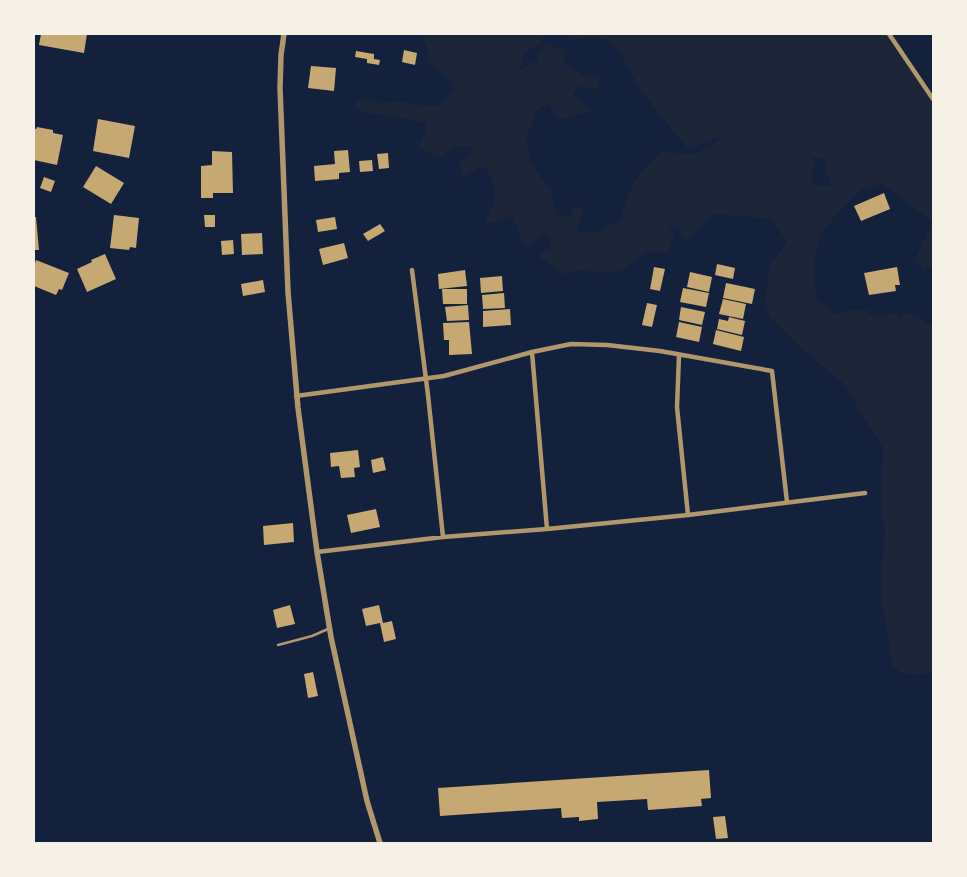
<svg xmlns="http://www.w3.org/2000/svg" width="967" height="877" font-family="'Golos Text',sans-serif">
<rect width="100%" height="100%" fill="#14213d"/>
<path fill="#1d2539" fill-rule="evenodd" d="M423,34H544V38L536,46L525,53L520,71L529,64L537,61L539,51L549,44L563,50L566,66L585,76L601,77L598,86L593,90L580,84L573,95L592,111L563,118L556,117L549,103L534,112L532,126L526,136L530,158L538,173L552,191L554,208L557,216L566,217L570,216L573,208L579,207L583,211L577,229L581,233L596,232L621,220C624,205 628,192 637,178C644,168 654,161 661,150L677,153L694,154L712,147L719,137L688,149L642,92L615,45L594,36L570,41L567,34H889L933,99V148L930,149L933,151V221C915,209 899,195 881,184L860,190L840,210L820,236L813,268L817,300L835,314L853,310H868L869,314L882,317L895,312L899,318L904,314L916,316L933,327V672L916,675L901,673L892,665L882,602V567L885,530L882,512L883,448L842,382L797,345L770,317L765,302L770,265L787,242L772,219L711,214L704,225L689,240L680,236L681,229L669,224L674,234L669,252H646L620,271L602,273L578,270L560,274L552,265L538,256L546,250L551,248L550,238L542,231L534,243L528,245L521,241L518,229L512,216L484,225C496,202 501,187 483,166L462,177L460,159L470,156L472,146L455,147L440,157L424,151L419,145L426,132V123L393,116L365,113L355,106L354,103C364,98 371,98 381,104C386,103 392,100 397,101C412,102 428,109 442,105L453,89L447,76L436,70L428,60V49L423,40ZM809,155L817,158L825,157L826,170L831,185L813,186L811,176L816,162Z
M933,221V265L924,271L915,259Z"/>
<path fill="#c6a872" d="M41,34H87L84,53L39,45Z
M404,50L417,53L415,65L402,62Z
M356,51L374,54V59L380,60L379,65L367,63V59L355,57Z
M311,66L336,68L334,91L308,88Z
M98,119L135,126L129,158L93,151Z
M37,127L53,130V133L63,135L57,165L34,160V129H36Z
M348,150L350,172L339,173V179L315,181L314,166L335,164L334,151Z
M212,151L232,152L233,193H213V198H201V166L212,165Z
M388,153L389,168L379,169L377,154Z
M372,160L373,171L360,172L359,161Z
M96,166L124,183L111,204L83,187Z
M44,177L55,181L51,192L40,188Z
M884,193L890,209L861,221L854,206Z
M114,215L139,218L136,248L130,247L129,250L110,248Z
M204,215H215V227H205Z
M34,217H36L39,250H34Z
M335,217L337,229L318,232L316,220Z
M380,224L385,231L368,241L363,234Z
M262,233L263,254L242,255L241,234Z
M233,240L234,254L222,255L221,241Z
M344,243L348,258L323,265L319,249Z
M105,254L116,279L87,292L77,269L92,262L91,260Z
M36,260L69,273L62,290L59,289L56,295L34,286V267Z
M717,264L735,268L733,279L715,275Z
M654,267L665,269L660,291L650,289Z
M897,267L900,285H895L896,291L869,295L864,273Z
M465,270L467,286L439,289L438,274Z
M690,272L712,277L709,292L687,287Z
M502,276L503,291L481,293L480,278Z
M263,280L265,292L243,296L241,284Z
M726,283L755,289L752,304L723,298Z
M683,288L709,293L706,307L680,302Z
M442,289H467V304H443Z
M504,293L505,308L483,309L482,295Z
M723,299L746,304L743,319L719,314Z
M647,303L657,305L652,327L642,325Z
M468,305L469,320L447,321L445,307Z
M681,307L705,312L702,325L679,320Z
M510,309L511,325L483,327V311Z
M729,317L745,321L742,335L717,329L719,319L728,321Z
M469,322L472,354L449,355V340H444L443,323Z
M679,322L702,327L699,342L676,337Z
M716,330L744,337L741,351L713,344Z
M358,450L360,467L354,468L355,477L341,478L339,466L331,467L330,453Z
M383,457L386,470L373,473L371,460Z
M376,509L380,527L351,533L347,515Z
M293,523L294,542L264,545L263,526Z
M290,605L295,624L277,628L273,610Z
M379,605L383,623L392,621L396,639L384,642L380,623L366,626L362,609Z
M313,672L318,696L308,698L304,674Z
M709,770L711,798L701,799L702,806L648,810L647,799L597,802L598,819L579,821V817L562,818L561,808L440,816L438,788Z
M725,816L728,838L716,839L713,817Z"/>
<g fill="none" stroke-linecap="round" stroke-linejoin="round">
<path stroke="#b1986c" stroke-width="2.5" d="M278,645L312,636L328,629"/>
<path stroke="#b1986c" stroke-width="4.5" d="M889,34L933,99
M412,270L428,395L443,537
M532,352L547,529
M679,355L677,407L688,515
M296,396L444,376L532,352L571,344L607,345L660,351L772,371L787,502
M317,552L443,537L547,529L688,515L865,493"/>
<path stroke="#b1986c" stroke-width="5.5" d="M284,34L281,55L280,88L288,292L298,408L317,552L331,637L367,801L380,843"/>
</g>
<rect width="967" height="877" fill="none" stroke="#f6f1e7" stroke-width="70"/>
</svg>
